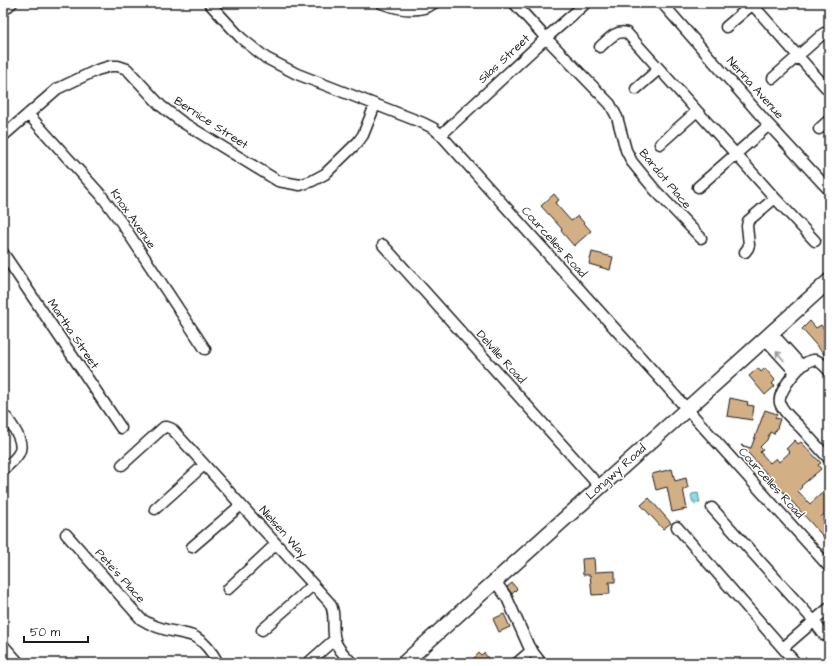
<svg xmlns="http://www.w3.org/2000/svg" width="832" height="666" font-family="'Architects Daughter',sans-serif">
<defs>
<pattern id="water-ripples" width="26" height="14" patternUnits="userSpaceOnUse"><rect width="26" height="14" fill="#8cdde7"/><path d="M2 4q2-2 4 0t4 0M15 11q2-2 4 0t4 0" fill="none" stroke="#78bdc6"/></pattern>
</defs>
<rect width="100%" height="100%" fill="#fff"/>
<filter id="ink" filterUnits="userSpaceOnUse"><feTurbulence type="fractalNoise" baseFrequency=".025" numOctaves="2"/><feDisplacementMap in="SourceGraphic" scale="8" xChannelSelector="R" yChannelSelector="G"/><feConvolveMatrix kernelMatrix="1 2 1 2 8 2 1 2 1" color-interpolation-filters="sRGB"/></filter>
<g filter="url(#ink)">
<path fill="url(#water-ripples)" stroke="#5f9096" d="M698,493L700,503L694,504L691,497L692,494Z"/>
<path fill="#d3af85" stroke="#1c1c1c" d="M554,194L559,200L555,203L571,221L578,216L591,231L574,246L561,231L562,229L541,206Z
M592,252L613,257L610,270L589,264Z
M810,321L816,328L821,325L829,335V360L802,329Z
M758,368L761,372L765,368L775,380L772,384L775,386L765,395L749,376Z
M730,398L748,402L747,405L754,406L752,420L727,416Z
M765,410L777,414L775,418L780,419L776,431L775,430L774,434L770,432L767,440L760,447L763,450L760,452L770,463L776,458L779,462L790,452L786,449L795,440L798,444L801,442L821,463L818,465L821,469L801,486L802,487L798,491L810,504L829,487V510L821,517L829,526V543L741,445L751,448Z
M672,469L675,481L686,478L688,488L683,489L687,509L672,512L667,487L656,490L652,474Z
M649,498L671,523L663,529L641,505Z
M594,558L595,572L615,571V582H609L610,594L592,595L590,575H583L582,559Z
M512,583L517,589L512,594L507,587Z
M504,614L510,627L499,632L493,619Z
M479,653L481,655L484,653L492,663H469Z"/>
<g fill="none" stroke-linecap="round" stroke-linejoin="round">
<defs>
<path id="street" d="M209,3L241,38L266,58L297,74L423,123L433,128L441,135L829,567
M381,3C397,9 419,14 434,3
M514,3L546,38L610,104L617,117L626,150L632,162L655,190L701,238
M662,3L769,125L829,190
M751,3L829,91
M3,11L12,3
M726,27L754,3
M600,47C607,41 616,29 627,33L775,198L815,241
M773,78L824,33
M636,89L659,69
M28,114L101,195L121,222L205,349
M819,129L829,120
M441,135L546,38L586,3
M3,136L57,89L97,70L111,66H118L127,69L161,106L182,122L278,181L300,185L312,181L325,174L358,142L363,135L375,105
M660,144L697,111
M698,187L769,125
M383,245L600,487
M745,252L748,248L749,245L747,226L748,221L775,198
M3,253L121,428
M772,333L802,366
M765,339L795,372
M829,371C825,367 821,361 815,360C803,358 777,392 780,403C782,411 794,421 800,427C809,437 819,448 829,459
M122,465L164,427H167L172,429L329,602C337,613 331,627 335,640C337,649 346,656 352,663
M3,470C8,465 15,460 19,453C25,442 13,427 7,418
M712,508L814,621L824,635
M155,509L204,465
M677,527L794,661
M66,534L141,619C152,626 164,630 177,632C184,634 192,634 198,639C207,644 213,654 218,663
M192,547L241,505
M495,581L507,598L529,647L541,663
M228,589L276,544
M262,630L313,585
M3,645L19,663
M783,648L829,608
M308,663L335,639
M517,663L532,650"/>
<path id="secondary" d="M404,663L687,409L829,281"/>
</defs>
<use href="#street" stroke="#1c1c1c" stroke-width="13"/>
<use href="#secondary" stroke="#1c1c1c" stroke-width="17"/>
<use href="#street" stroke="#fff" stroke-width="10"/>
<use href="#secondary" stroke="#fff" stroke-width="14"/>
</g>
<defs><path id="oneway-shaft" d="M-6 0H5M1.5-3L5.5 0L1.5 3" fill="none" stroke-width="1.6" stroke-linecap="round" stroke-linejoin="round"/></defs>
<use stroke="#999" href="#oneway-shaft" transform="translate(780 356) rotate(-132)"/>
</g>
<g text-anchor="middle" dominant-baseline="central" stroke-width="3" stroke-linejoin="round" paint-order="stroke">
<g font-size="12" fill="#1c1c1c" stroke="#fff">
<text transform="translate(504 59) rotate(-43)">Silas Street</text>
<text transform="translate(755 88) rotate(48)">Nerina Avenue</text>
<text transform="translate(211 123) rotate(33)">Bernice Street</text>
<text transform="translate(665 179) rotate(50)">Bardot Place</text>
<text transform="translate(133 219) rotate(55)">Knox Avenue</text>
<text transform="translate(554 242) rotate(48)">Courcelles Road</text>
<text transform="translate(73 334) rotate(56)">Martha Street</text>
<text transform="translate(501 357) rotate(48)">Delville Road</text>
<text transform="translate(616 472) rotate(-42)">Longwy Road</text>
<text transform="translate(771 483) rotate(48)">Courcelles Road</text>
<text transform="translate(283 532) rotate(48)">Nielsen Way</text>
<text transform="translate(120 576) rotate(48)">Pete's Place</text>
</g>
</g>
<rect width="832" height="666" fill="none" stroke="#fff" stroke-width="16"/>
<rect x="8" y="8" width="816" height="650" fill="none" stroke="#1c1c1c" stroke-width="1.5" filter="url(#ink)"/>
<path d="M24 636v6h64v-6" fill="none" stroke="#1c1c1c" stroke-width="2"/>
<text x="30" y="636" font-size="12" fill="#1c1c1c" stroke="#ffffff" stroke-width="3" paint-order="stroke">50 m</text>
</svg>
